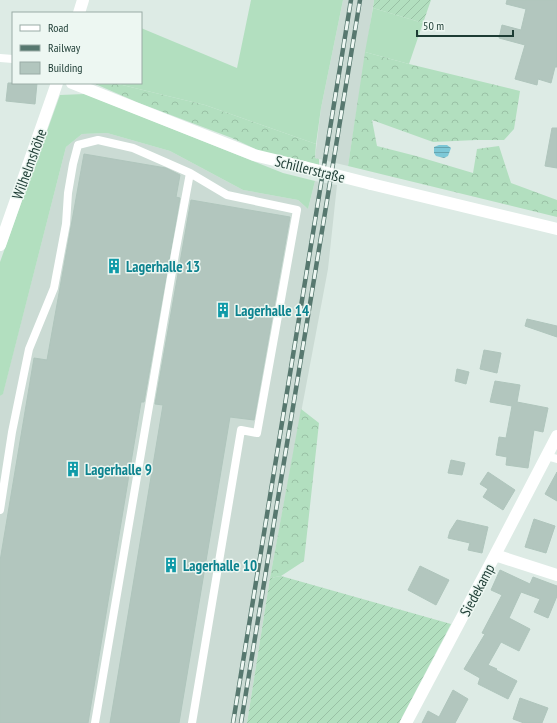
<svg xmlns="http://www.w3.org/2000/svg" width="557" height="723" font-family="'PT Sans Narrow',sans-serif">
<defs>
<pattern id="forest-crowns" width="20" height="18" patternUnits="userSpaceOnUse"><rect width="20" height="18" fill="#b2dfbf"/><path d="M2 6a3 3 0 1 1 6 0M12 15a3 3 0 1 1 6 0" fill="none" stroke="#99c0a5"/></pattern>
<pattern id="garden-furrows" width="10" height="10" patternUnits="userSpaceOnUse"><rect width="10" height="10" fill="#b2dfbf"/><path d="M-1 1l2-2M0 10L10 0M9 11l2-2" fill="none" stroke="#99c0a5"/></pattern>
<pattern id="water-rules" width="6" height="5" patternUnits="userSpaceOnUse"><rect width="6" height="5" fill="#7dc8d7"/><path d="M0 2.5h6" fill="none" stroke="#66a4af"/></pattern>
</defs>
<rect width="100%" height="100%" fill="#ddebe5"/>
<path fill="#cbdbd4" d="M343,0H374L348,166L315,158L321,108Z
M107,133L170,151L243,190L298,200L308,209L315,181L337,185L328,269L270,578L247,723H0V396L3,393L66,147L82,134Z"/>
<path fill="#b2dfbf" d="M251,0H343L321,108L316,144L205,105L114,83H141V28L237,68Z
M373,8L423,23L409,64L365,52Z
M85,94L283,173L315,181L308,209L298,200L243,190L170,151L107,133L82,134L66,147L3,394L0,396V262L60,95Z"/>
<path fill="url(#forest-crowns)" d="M365,52L409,64L520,91L514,129L504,140H476L433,142L372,120L377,146L416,156L473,173L477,149L499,146L511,183L557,200V217L348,166Z
M93,83H114L205,105L316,144L315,158L319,159V165L262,152L232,138L139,103Z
M301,409L319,423L304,561L281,576L270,578Z"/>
<path fill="url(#garden-furrows)" d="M374,0H431L423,23L373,8Z
M281,576L451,624L399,723H247L270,578Z"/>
<path fill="url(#water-rules)" d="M439,145H447L451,148L448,156L444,158L436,156L434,153V147Z"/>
<path fill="#b2c6be" stroke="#afc5bc" d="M507,0H557V67H555L551,83L538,79L537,85L515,79L525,45L499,38L502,25L521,30L526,9L506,4Z
M8,83H37L35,104L6,101Z
M552,128H557V168L545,166Z
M84,154L166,168L180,175L176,197L180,198L144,402H141L88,723H0V561L34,358L47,360Z
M191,200L290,217L254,420L230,417L179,723H110L163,405L155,404Z
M527,319L557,326V337L525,326Z
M484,350L501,353L497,373L480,369Z
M457,369L469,372L466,384L455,381Z
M495,381L520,385L517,402L548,408L543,432L534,430L528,468L506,465L507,457L496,455L499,437L506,438L512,406L490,402Z
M451,460L465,463L462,475L448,473Z
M488,472L515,490L503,510L483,497L488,489L480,484Z
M557,472V501L545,494Z
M534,519L555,526L546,553L525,547Z
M457,520L488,527L482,553L468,550L470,543L448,538L450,531Z
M420,566L449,580L436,605L408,590Z
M500,570L530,584L533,577L557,586V596L548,618L534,612L540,599L521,592L509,618L530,629L519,651L501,642L488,665L497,669L496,670L517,681L508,699L478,684L480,678L464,669L485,634L482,633L502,595L491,590Z
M453,690L468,699L455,723H422L428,711L439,717Z
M520,698L548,708L542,723H524L513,719Z"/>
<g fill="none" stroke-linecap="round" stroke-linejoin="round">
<path stroke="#fff" stroke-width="8" d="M0,58L13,59
M546,456L557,459
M0,510L12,432L29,349L54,288L66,224L68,193L73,164L78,145L98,140L133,148L190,173L227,195L297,210L257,433L241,430L192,723
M95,723L175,254L190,173"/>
<path stroke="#fff" stroke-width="12" d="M79,13L83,0
M72,83L254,155L304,167
M371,184L557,229
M0,245L57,83
M495,555L557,575
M406,723L495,555L557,436"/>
<defs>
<path id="rail" d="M233,723L351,0
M241,723L360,0"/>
</defs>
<use href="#rail" stroke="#57786f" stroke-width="4.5"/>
<use href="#rail" stroke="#edf7f2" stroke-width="3" stroke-dasharray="9" stroke-linecap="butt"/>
<path stroke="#fff" stroke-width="12" d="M304,167L371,184"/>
</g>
<defs>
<symbol id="building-bare" viewBox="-9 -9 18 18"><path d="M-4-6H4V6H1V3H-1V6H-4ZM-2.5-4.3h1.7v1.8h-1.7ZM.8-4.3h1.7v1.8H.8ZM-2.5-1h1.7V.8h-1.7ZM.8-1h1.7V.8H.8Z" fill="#0f9aa8" stroke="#edf7f2" stroke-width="2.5" paint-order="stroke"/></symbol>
</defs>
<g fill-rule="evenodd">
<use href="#building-bare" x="103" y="255" width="22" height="22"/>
<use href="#building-bare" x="212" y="299" width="22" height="22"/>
<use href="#building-bare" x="62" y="458" width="22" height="22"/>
<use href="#building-bare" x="160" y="554" width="22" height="22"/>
</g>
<g text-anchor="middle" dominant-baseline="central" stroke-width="3" stroke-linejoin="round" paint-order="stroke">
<g font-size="15" fill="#1d3c34" stroke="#edf7f2">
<text transform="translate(29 164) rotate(-70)">Wilhelmshöhe</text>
<text transform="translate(310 169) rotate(14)">Schillerstraße</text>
<text transform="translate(477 590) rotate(-62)">Siedekamp</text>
</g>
<g font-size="15" font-weight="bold" fill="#0d838f" stroke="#edf7f2" text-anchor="start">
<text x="126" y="266">Lagerhalle 13</text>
<text x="235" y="310">Lagerhalle 14</text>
<text x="85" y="469">Lagerhalle 9</text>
<text x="183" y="565">Lagerhalle 10</text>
</g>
</g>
<rect x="12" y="12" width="130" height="72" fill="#edf7f2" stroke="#9aaca6"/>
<rect x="20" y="25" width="20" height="6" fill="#ffffff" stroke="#9aaca6"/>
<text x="48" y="32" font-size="12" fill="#1d3c34">Road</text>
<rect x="20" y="45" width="20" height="6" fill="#57786f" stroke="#9aaca6"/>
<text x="48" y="52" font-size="12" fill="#1d3c34">Railway</text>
<rect x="20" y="62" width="20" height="12" fill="#b2c6be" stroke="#9aaca6"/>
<text x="48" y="72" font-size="12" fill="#1d3c34">Building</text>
<path d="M417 30v6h96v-6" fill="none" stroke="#1d3c34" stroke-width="2"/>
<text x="423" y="30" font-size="12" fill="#1d3c34" stroke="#edf7f2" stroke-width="3" paint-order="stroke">50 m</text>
</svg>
